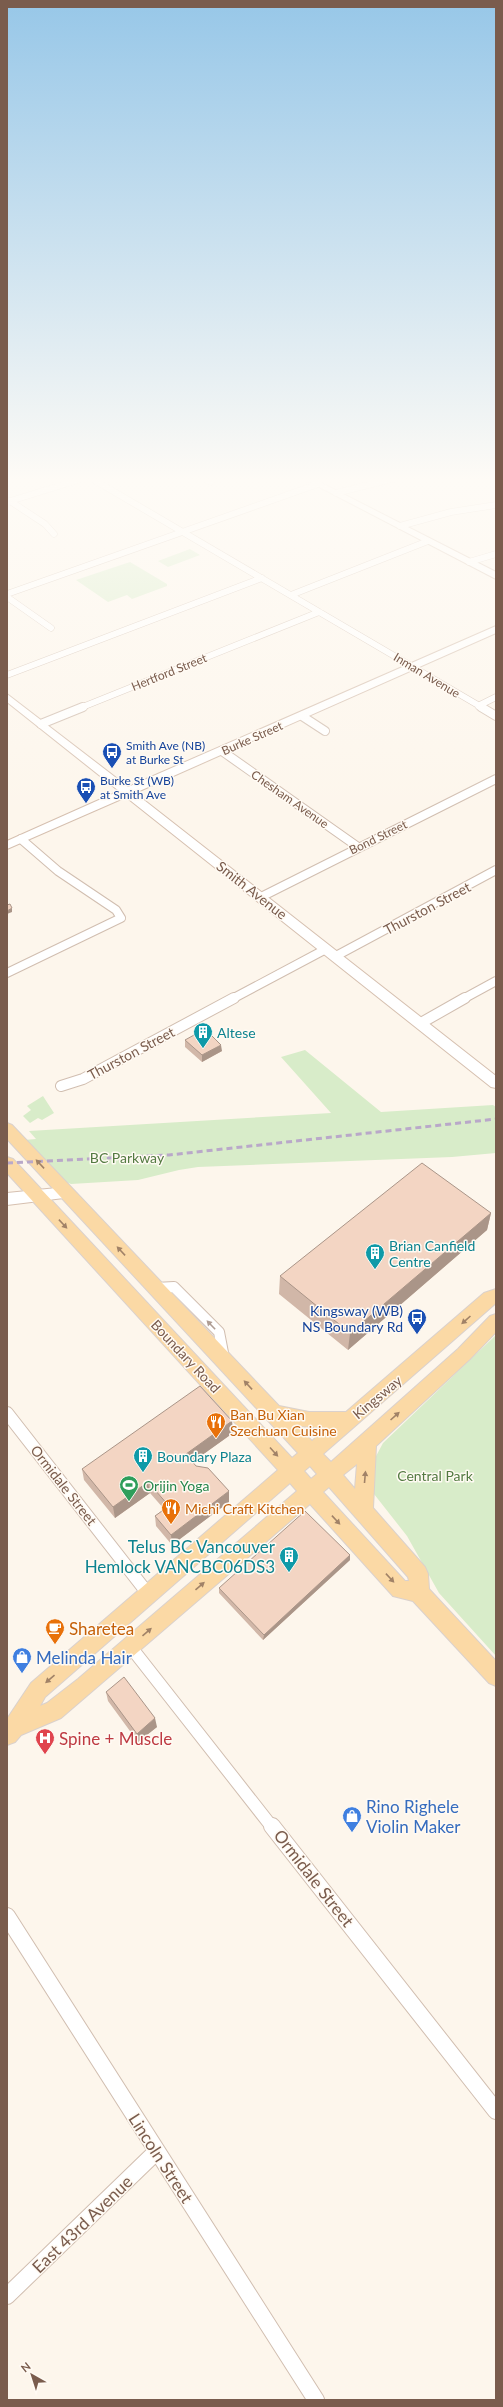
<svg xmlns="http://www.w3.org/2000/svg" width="503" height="2407" font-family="Lato,sans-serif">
<rect width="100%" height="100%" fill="#fdf6ec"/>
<path fill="#d8ecc9" d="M190,549L200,555L168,567L158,561Z
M130,562L167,584V586L132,599L127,595L108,602L76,580Z
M305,1050L381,1112L493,1105L496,1107V1153L452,1157L198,1167L179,1170L138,1180L71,1184L64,1181L24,1140L36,1139L29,1131L331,1113L281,1057Z
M43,1096L54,1113L42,1120L38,1118L30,1123L23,1116L31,1110L27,1106Z
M496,1335V1656L439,1593L407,1536L374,1494L371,1486L374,1460L383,1443Z"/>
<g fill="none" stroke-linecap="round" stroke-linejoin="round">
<defs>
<path id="street-far4" d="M89,477L483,708
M200,477L211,482
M336,493L400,477
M10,501L45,524L54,534
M7,502L88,477
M400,526L451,512L496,505
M469,562L496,554
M7,594L318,484
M291,595L428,541
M7,597L51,628
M7,675L262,578
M478,706L496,697
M80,708L319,612"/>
<path id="street-far3" d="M481,707L496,716
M302,716L325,731
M41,724L83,707
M222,751L358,847
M261,897L496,779
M336,956L496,870
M7,973L121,918L116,910L58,871L21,839
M232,999L326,949
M463,999L496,981"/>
<path id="street-far2" d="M421,1023L465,998
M61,1086L83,1079L234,998
M156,1288L174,1287L219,1332L224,1358"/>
<path id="street-far1" d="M7,1413L149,1595
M130,1646L272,1827"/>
<path id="street" d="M272,1826L496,2111
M7,1916L316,2400
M7,2296L156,2152"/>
<path id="secondary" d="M300,477H310L496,572V579Z
M496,626V633L135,793L496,1076V1088L491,1087L126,797L7,849V841L119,791L7,702V694L128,787Z
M67,1187L72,1189L74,1193L72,1197L7,1205V1193Z"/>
<path id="primary" d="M7,1123L12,1125L279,1406L309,1412H346L484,1293L496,1289V1303L323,1454L331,1462L458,1349L490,1316L496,1314V1332L470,1359L376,1446L373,1508L425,1567L428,1574L429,1589L496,1661V1686L489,1683L413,1601L393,1596L310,1504L61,1718L21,1735L15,1742L7,1745V1719L31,1683L278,1470L7,1173V1157L13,1159L292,1458L298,1453L7,1139ZM297,1426L327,1428L312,1441ZM357,1464L355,1489L343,1475ZM310,1466L317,1474L311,1479L304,1471ZM290,1483L297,1491L78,1679L47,1703L40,1706L45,1697ZM329,1487L408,1577L409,1581H405L323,1492Z"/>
</defs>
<use href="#street-far4" stroke="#d1beb0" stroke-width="7"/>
<use href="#street-far3" stroke="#d1beb0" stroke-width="10"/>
<use href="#street-far2" stroke="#d1beb0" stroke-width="12"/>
<use href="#street-far1" stroke="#d1beb0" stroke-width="14"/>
<use href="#street" stroke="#d1beb0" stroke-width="18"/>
<use href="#secondary" stroke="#d6c0b0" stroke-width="2"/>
<use href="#primary" stroke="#dad1cd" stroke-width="2"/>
<use href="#street-far4" stroke="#fff" stroke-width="6"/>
<use href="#street-far3" stroke="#fff" stroke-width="8"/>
<use href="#street-far2" stroke="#fff" stroke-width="10"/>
<use href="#street-far1" stroke="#fff" stroke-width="12"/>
<use href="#street" stroke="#fff" stroke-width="16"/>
<use href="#secondary" fill="#fff" fill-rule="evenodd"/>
<use href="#primary" fill="#fbd9a5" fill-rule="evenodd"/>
<path stroke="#b9a8c9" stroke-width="3" stroke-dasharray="6 4" stroke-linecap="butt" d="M7,1163L169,1155L496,1119"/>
</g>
<path fill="#d1b7a8" d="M185,1040L222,1051L202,1062L185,1047Z
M491,1213L487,1230L348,1350L279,1294L280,1276Z
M232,1421L233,1433L192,1462L229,1502L172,1545L156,1526L155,1516L164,1509L150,1493L115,1518L84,1480L82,1469Z
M350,1555V1560L263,1640L219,1593V1588Z
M106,1692L157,1727L138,1742L108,1701Z"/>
<path fill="#aa9588" d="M12,908V912L7,914V911Z
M221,1045L222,1051L202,1062V1055Z
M491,1213L487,1230L348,1350L350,1333Z
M232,1421L233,1433L187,1466L186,1454Z
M148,1482L150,1493L115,1518L113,1507Z
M229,1491V1502L172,1545L171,1535Z
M350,1555V1560L263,1640L264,1635Z
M155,1718L157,1727L138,1742L137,1734Z"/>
<path fill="#f3d5c3" stroke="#aa9588" d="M10,904L12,908L7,911V905Z
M205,1029L221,1045L202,1055L185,1040Z
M422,1163L491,1213L350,1333L280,1276Z
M200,1386L232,1421L186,1454L196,1466L208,1468L229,1491L171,1535L155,1516L169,1506L148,1482L113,1507L82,1469Z
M305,1511L350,1555L264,1635L219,1588Z
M124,1677L155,1718L137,1734L106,1692Z"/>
<defs><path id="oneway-solid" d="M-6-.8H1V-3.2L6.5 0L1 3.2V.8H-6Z"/></defs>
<g fill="#a18267">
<use href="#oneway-solid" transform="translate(40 1164) rotate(-133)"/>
<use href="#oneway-solid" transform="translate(63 1224) rotate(47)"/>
<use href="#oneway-solid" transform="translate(121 1251) rotate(-133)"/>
<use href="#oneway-solid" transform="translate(466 1320) rotate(138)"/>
<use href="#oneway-solid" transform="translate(248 1385) rotate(-133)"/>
<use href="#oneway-solid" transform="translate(395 1416) rotate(-42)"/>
<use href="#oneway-solid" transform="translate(274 1452) rotate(48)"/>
<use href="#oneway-solid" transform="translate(365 1477) rotate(-85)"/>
<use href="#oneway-solid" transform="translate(336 1520) rotate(47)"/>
<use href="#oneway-solid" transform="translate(390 1578) rotate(47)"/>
<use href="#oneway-solid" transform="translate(200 1586) rotate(-41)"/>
<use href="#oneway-solid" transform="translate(147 1632) rotate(-41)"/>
<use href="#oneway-solid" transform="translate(50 1679) rotate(139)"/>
</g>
<use fill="#af9d94" href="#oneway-solid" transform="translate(211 1325) rotate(-134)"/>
<linearGradient id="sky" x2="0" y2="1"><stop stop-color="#97c7e8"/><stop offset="0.59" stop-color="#fefbf6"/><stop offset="1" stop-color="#fefbf6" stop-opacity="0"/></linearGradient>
<rect width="503" height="814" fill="url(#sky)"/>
<defs>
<symbol id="bus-pin" viewBox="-11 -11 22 30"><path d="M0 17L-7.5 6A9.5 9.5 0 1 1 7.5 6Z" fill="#1a4fb4" stroke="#fffaf3"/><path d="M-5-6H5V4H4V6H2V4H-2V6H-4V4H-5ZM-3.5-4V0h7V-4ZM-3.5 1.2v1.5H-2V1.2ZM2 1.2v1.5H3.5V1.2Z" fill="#fff"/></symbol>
<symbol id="building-pin" viewBox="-11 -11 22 30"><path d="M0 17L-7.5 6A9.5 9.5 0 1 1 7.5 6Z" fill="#0f9aa8" stroke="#fffaf3"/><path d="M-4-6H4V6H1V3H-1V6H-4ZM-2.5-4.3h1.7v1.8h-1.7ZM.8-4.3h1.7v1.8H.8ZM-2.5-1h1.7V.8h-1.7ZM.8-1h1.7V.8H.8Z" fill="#fff"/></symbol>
<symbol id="restaurant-pin" viewBox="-11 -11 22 30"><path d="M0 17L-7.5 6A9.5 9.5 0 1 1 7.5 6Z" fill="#e8710a" stroke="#fffaf3"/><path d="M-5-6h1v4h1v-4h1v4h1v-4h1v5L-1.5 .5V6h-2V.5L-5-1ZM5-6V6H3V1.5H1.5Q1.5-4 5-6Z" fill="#fff"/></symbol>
<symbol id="stadium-pin" viewBox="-11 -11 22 30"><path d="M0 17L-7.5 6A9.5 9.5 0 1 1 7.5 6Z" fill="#2e9e5b" stroke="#fffaf3"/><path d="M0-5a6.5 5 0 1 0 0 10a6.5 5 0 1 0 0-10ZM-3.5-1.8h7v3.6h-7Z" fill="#fff"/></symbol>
<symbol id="cafe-pin" viewBox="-11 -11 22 30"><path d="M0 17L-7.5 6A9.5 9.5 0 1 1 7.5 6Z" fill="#e8710a" stroke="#fffaf3"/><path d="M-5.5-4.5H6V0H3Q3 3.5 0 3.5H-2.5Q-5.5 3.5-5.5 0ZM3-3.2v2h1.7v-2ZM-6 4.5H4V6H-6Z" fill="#fff"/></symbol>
<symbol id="shop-pin" viewBox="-11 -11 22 30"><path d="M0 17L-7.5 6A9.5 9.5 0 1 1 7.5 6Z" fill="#3f7fe0" stroke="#fffaf3"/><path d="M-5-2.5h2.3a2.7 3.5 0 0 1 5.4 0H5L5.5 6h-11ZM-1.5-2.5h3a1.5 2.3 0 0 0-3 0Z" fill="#fff"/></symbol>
<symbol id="hospital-pin" viewBox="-11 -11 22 30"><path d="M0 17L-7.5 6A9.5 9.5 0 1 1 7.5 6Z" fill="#e0444e" stroke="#fffaf3"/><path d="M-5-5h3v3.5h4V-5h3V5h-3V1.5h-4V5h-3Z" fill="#fff"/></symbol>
</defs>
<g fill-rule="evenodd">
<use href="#bus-pin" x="101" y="741" width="22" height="30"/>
<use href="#bus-pin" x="75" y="776" width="22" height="30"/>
<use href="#building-pin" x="192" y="1021" width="22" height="30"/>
<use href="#building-pin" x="364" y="1242" width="22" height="30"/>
<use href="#bus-pin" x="406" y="1307" width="22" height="30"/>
<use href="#restaurant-pin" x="205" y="1411" width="22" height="30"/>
<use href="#building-pin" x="132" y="1445" width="22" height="30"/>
<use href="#stadium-pin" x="118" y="1474" width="22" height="30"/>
<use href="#restaurant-pin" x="160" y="1497" width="22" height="30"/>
<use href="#building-pin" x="278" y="1545" width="22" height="30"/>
<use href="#cafe-pin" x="44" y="1617" width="22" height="30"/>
<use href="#shop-pin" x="11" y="1646" width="22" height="30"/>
<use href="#hospital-pin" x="34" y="1727" width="22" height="30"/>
<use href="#shop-pin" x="341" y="1805" width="22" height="30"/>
</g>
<g text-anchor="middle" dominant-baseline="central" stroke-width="3" stroke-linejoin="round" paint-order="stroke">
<g font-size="12" fill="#7a5c4d" stroke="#fffaf3">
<text transform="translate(169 672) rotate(-22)">Hertford Street</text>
<text transform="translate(427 675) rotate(31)">Inman Avenue</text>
<text transform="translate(252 738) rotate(-24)">Burke Street</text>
<text transform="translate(290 799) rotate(35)">Chesham Avenue</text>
<text transform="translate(378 837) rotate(-26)">Bond Street</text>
</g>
<g font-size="12" fill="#164399" stroke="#fffaf3" text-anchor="start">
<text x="126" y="745">Smith Ave (NB)<tspan x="126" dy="14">at Burke St</tspan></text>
<text x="100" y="780">Burke St (WB)<tspan x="100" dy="14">at Smith Ave</tspan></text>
</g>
<g font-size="14" fill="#7a5c4d" stroke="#fffaf3">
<text transform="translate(252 890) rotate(38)">Smith Avenue</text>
<text transform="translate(427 908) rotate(-28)">Thurston Street</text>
<text transform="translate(131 1053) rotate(-28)">Thurston Street</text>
<text transform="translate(186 1356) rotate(47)">Boundary Road</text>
<text transform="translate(377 1397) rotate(-40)">Kingsway</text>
<text transform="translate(64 1485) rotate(52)">Ormidale Street</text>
</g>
<g font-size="14" fill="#0d838f" stroke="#fffaf3" text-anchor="start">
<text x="217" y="1032">Altese</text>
<text x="389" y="1245">Brian Canfield<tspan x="389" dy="16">Centre</tspan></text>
<text x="157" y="1456">Boundary Plaza</text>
</g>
<g font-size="14" fill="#537a41" stroke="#fffaf3">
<text x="127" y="1157">BC Parkway</text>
<text x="435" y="1475">Central Park</text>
</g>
<g font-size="14" fill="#164399" stroke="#fffaf3" text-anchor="end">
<text x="403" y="1310">Kingsway (WB)<tspan x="403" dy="16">NS Boundary Rd</tspan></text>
</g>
<g font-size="14" fill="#c56008" stroke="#fffaf3" text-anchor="start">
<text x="230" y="1414">Ban Bu Xian<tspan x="230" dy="16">Szechuan Cuisine</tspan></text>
<text x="185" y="1508">Michi Craft Kitchen</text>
</g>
<g font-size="14" fill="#27864d" stroke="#fffaf3" text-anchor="start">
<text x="143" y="1485">Orijin Yoga</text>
</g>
<g font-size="17" fill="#0d838f" stroke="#fffaf3" text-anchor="end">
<text x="275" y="1546">Telus BC Vancouver<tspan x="275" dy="20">Hemlock VANCBC06DS3</tspan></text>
</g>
<g font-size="17" fill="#c56008" stroke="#fffaf3" text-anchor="start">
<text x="69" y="1628">Sharetea</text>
</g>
<g font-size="17" fill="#366cbe" stroke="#fffaf3" text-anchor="start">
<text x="36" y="1657">Melinda Hair</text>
<text x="366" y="1806">Rino Righele<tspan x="366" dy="20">Violin Maker</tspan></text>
</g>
<g font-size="17" fill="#be3a42" stroke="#fffaf3" text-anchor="start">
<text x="59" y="1738">Spine + Muscle</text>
</g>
<g font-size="17" fill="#7a5c4d" stroke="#fffaf3">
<text transform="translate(314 1878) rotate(52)">Ormidale Street</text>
<text transform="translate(161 2158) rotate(57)">Lincoln Street</text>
<text transform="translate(82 2224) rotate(-44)">East 43rd Avenue</text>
</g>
</g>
<rect width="503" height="2407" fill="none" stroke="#7a5c4d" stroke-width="16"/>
<g transform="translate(32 2375) rotate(321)" stroke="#fffaf3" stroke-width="3" paint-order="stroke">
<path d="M0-3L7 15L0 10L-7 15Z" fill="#7a5c4d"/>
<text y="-6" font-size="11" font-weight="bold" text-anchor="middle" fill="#7a5c4d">N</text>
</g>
</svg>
